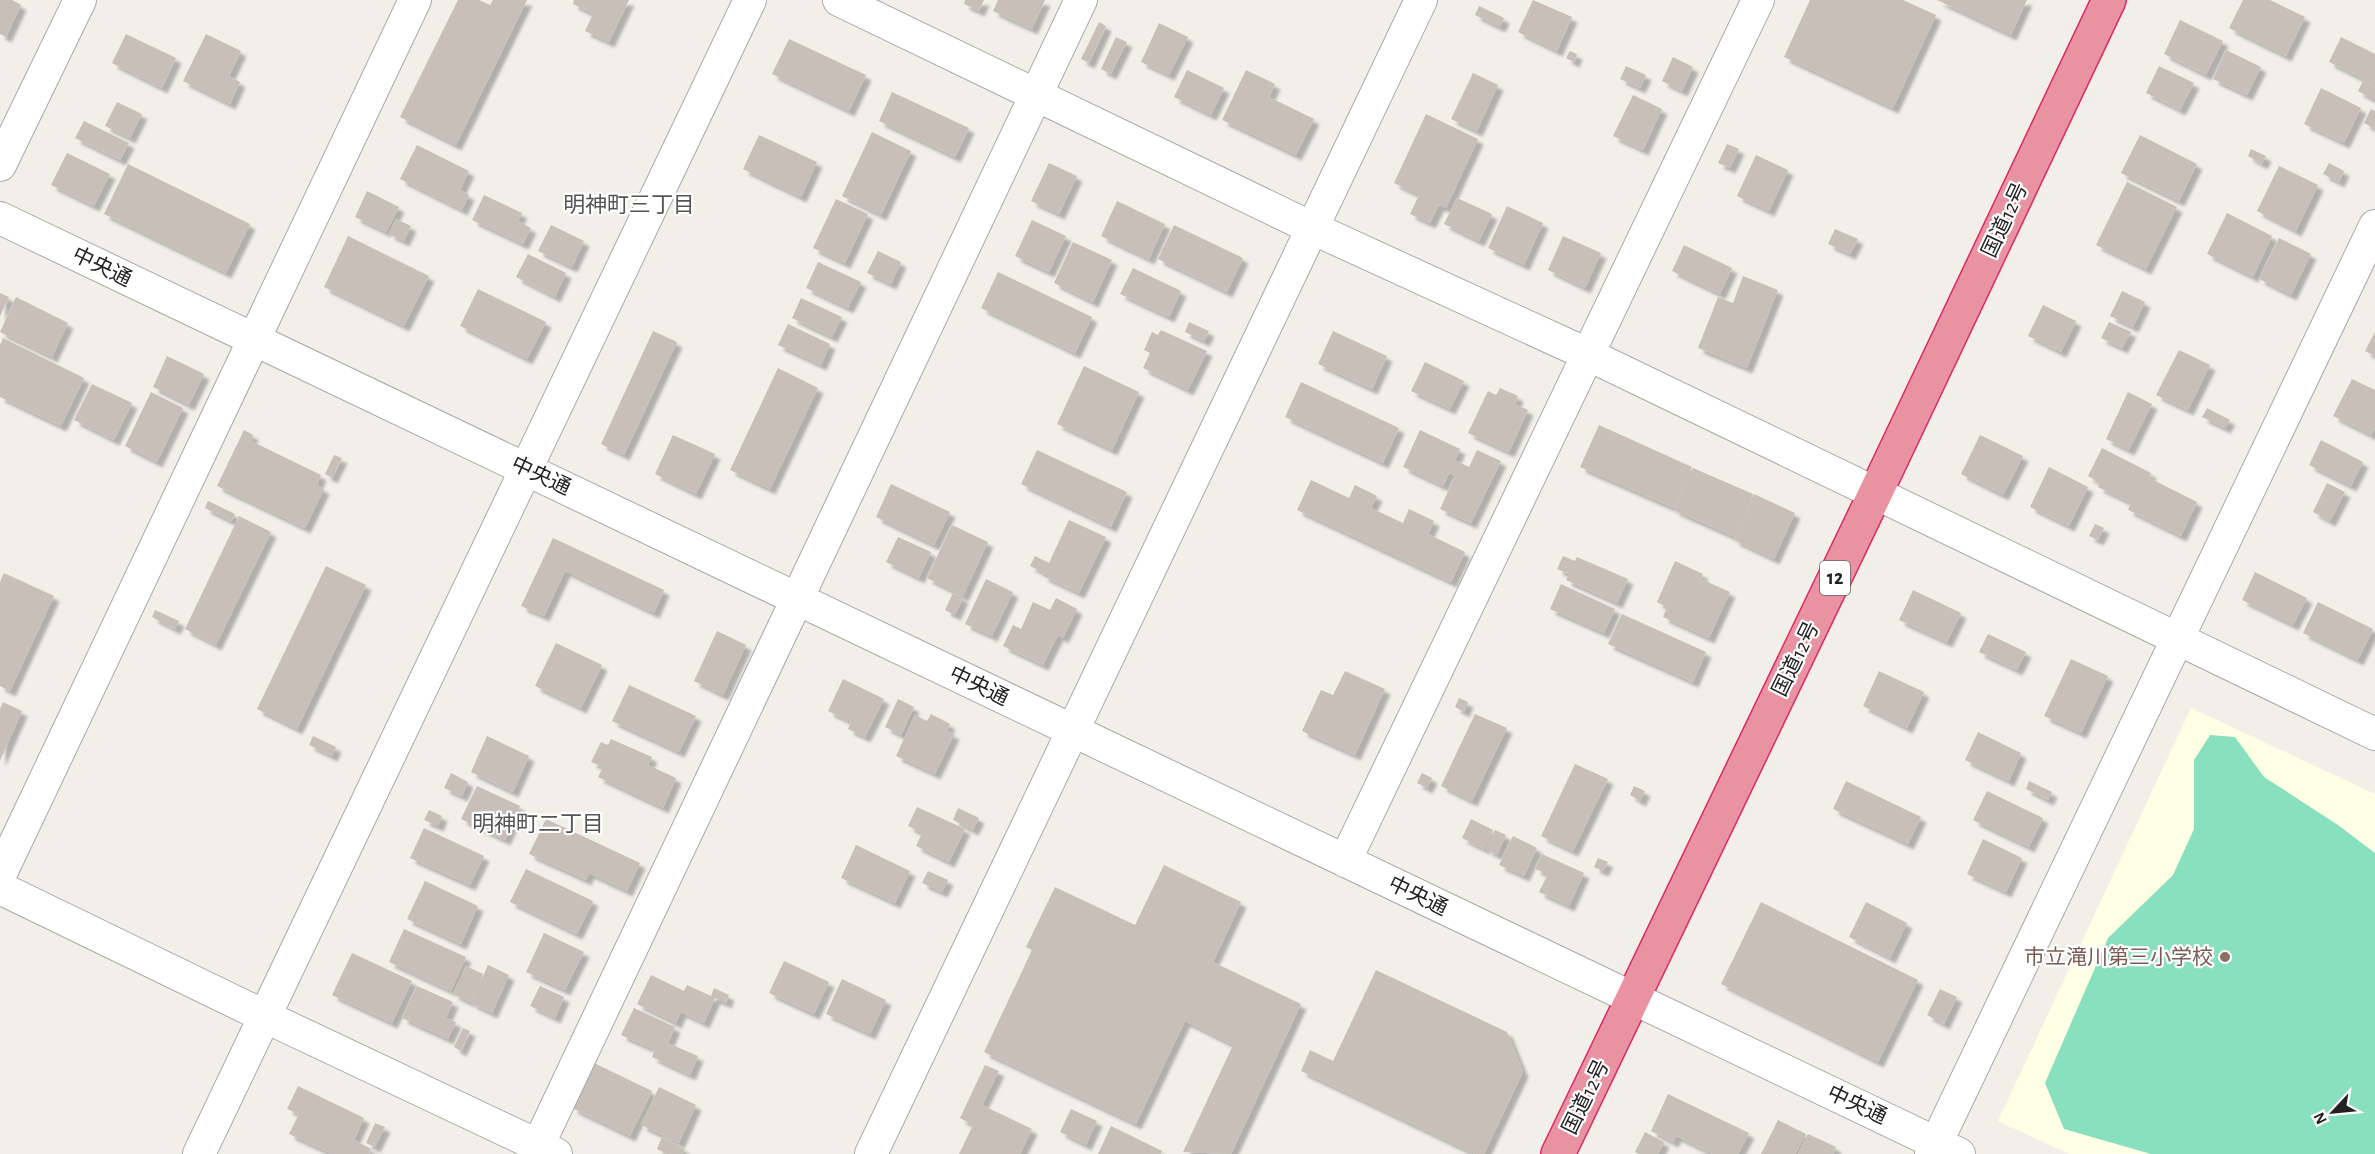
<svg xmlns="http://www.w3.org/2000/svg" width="2375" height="1154" font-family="'Alegreya Sans','Noto Sans JP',sans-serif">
<defs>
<filter id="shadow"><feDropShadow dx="5.5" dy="5.5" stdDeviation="1.5" flood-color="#0004"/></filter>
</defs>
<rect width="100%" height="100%" fill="#f2efe9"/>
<path fill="#ffffe5" d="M2191,708L2375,794V1154H2069L1998,1121Z"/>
<path fill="#88e0be" d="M2210,735L2235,737L2264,777L2338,825L2375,853V1154H2151L2064,1129L2045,1083L2108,938L2173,875L2194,829V760Z"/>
<path fill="#c7bfb8" filter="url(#shadow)" d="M0,0H12L21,5L6,37L0,34Z
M458,0H479L490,5L493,0H527L456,145L400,117Z
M574,0H629L609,42L585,31L593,14L573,4Z
M965,0H984L979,11L964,4Z
M998,0H1045L1032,29L993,11Z
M1533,0L1572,17L1557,51L1518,32Z
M1810,0H1903L1936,15L1893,108L1784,57Z
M1937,0H2027L2011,35Z
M2243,0H2270L2305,17L2286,56L2229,28Z
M1479,6L1504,18L1500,27L1475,15Z
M2180,20L2223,41L2206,75L2164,54Z
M1099,22L1106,26L1089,63L1081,59Z
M1159,23L1188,37L1169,75L1141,62Z
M126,34L176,58L162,88L112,63Z
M206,34L241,51L229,76L240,82L230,104L183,81Z
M1116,37L1127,42L1111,74L1101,69Z
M2341,37L2375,54V85L2329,62Z
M789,39L866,75L849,111L772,74Z
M2226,50L2261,67L2247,95L2213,79Z
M1570,51L1577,54L1574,62L1566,58Z
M1673,57L1693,67L1682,91L1662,81Z
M1626,66L1646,75L1640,88L1620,79Z
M2159,66L2194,83L2180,110L2146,93Z
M1187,70L1224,88L1211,115L1174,97Z
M1246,70L1275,84L1269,97L1314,119L1296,155L1222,120Z
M1473,73L1498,85L1477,131L1451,119Z
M2363,81L2375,87V100L2358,91Z
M2321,88L2361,108L2344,143L2304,124Z
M892,92L969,128L955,157L879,121Z
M1633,95L1662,109L1643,150L1613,136Z
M117,102L142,114L130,138L105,126Z
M2371,109L2375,111V129L2364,123Z
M1426,114L1478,139L1446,208L1439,205L1430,223L1410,214L1419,195L1394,183Z
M84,121L129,143L120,160L75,138Z
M872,132L911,151L881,215L842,196Z
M759,135L817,162L801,197L743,169Z
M2140,135L2197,164L2179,201L2121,173Z
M1727,144L1739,149L1730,168L1718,163Z
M417,145L469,171L460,190L469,195L462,210L400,179Z
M2251,149L2266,156L2262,164L2248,156Z
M67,153L110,174L94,206L51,185Z
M1756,155L1788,170L1769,211L1737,196Z
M1049,163L1077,176L1059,214L1031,201Z
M2329,163L2344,171L2339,182L2323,174Z
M128,164L250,224L226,273L104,214Z
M2279,166L2318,185L2296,231L2257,211Z
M2127,182L2177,207L2146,269L2096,245Z
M367,191L399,207L386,232L355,217Z
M484,195L522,213L518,221L531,228L523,244L472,220Z
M1457,198L1492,214L1479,241L1444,224Z
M836,199L868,214L845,263L813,248Z
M1117,201L1165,224L1149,259L1101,236Z
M1507,206L1543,223L1524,265L1488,248Z
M2227,213L2272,236L2253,277L2207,254Z
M396,219L411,226L404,241L389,234Z
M1032,220L1066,236L1049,272L1015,256Z
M551,225L584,241L572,267L538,251Z
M1174,225L1243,258L1227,292L1158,259Z
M1835,229L1858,239L1850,254L1828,244Z
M348,236L429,276L404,326L324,287Z
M1563,236L1601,253L1585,288L1548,270Z
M2279,238L2311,254L2291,295L2259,279Z
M1073,242L1112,260L1093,302L1054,283Z
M1684,245L1732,268L1720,294L1672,271Z
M878,251L901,262L891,284L867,273Z
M528,254L566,273L555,297L516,277Z
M818,262L861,282L848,308L806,288Z
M1133,268L1181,291L1169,317L1120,294Z
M998,272L1092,317L1075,353L981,308Z
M1743,276L1778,290L1747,368L1698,348L1718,297L1733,303Z
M478,289L546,322L527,359L460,326Z
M2122,291L2145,302L2133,327L2110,316Z
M0,293L9,297L0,316Z
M16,297L68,323L52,357L0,332Z
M801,298L842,317L832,337L792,318Z
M2043,305L2076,321L2061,352L2028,336Z
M1189,322L1209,331L1204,341L1185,332Z
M2109,322L2131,332L2122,348L2101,338Z
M788,324L830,344L821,365L778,345Z
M1161,330L1207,351L1188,390L1143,368L1150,353L1144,350L1152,332L1158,335Z
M653,331L677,342L624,455L601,444Z
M1333,331L1387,356L1372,389L1318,364Z
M2375,332V356L2365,351Z
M3,338L84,378L61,426L0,397V345Z
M2179,350L2210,365L2188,410L2156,395Z
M167,356L204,374L189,405L153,387Z
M1425,362L1464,381L1450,409L1411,391Z
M1084,366L1139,392L1112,450L1057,424Z
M778,368L818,388L770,489L730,470Z
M2352,379L2375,390V428L2371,435L2333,416Z
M1301,382L1399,428L1383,463L1285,417Z
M92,384L132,403L114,440L74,420Z
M1500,388L1518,396L1515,404L1528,410L1509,452L1468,433L1488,391L1496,395Z
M151,392L183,408L157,462L125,446Z
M2128,392L2152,404L2129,450L2106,439Z
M2207,408L2230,420L2225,428L2202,417Z
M1599,425L1692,467L1674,508L1580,467Z
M244,430L253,435L251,441L321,475L317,485L324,489L305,528L217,486Z
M1420,430L1460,449L1455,460L1469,467L1477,450L1501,461L1471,523L1440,509L1455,476L1449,473L1443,486L1403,467Z
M673,435L715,454L696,494L655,474Z
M1980,435L2023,456L2003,495L1961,474Z
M2321,440L2363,462L2351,486L2309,465Z
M2102,448L2151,473L2149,478L2197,502L2181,536L2128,510L2131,503L2098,487L2100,483L2088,476Z
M1037,450L1127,492L1111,527L1021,484Z
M334,455L342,458L332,478L325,474Z
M2049,467L2088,487L2069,526L2030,507Z
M1693,468L1753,494L1735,537L1674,510Z
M1311,480L1349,498L1355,485L1377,496L1371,508L1403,523L1409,509L1434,521L1428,534L1465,552L1451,582L1297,510Z
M2327,483L2345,492L2330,521L2313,512Z
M891,484L950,512L934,545L876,517Z
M1754,494L1795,513L1774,559L1734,540Z
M208,501L235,514L231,521L205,508Z
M239,516L271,532L216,645L185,629Z
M1069,520L1106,537L1079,593L1043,576L1044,573L1030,566L1035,556L1049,563Z
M2095,524L2104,528L2098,540L2089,536Z
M952,525L988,542L963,596L927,578Z
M898,537L931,552L919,578L886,562Z
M553,538L664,590L654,613L565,571L544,616L521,606Z
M1563,556L1575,561L1577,557L1628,579L1617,603L1566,580L1569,574L1557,569Z
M1675,561L1703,574L1701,579L1730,592L1709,638L1663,617L1667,607L1657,602Z
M326,566L366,585L297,729L257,709Z
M2255,572L2307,598L2293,625L2242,600Z
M4,573L54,596L10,691L0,686V582Z
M986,579L1013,592L992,636L965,624Z
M1561,584L1615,609L1604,633L1550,609Z
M1913,590L1961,613L1947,642L1899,620Z
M953,593L963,598L955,615L945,610Z
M1056,598L1077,609L1063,638L1058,635L1043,665L1003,646L1013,625L1021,629L1033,602L1050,610Z
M2318,602L2373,629L2358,660L2303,633Z
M155,610L179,621L175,629L152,617Z
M1622,614L1706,652L1693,682L1608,644Z
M717,631L746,645L723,695L694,681Z
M1988,634L2026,652L2017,670L1979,652Z
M556,643L602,665L581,708L535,686Z
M2071,659L2108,676L2081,733L2044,716Z
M1345,671L1385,689L1355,755L1302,731L1321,690L1333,695Z
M1879,671L1924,692L1907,728L1863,706Z
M843,679L884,699L865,737L848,729L851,722L828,711Z
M629,685L696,716L679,752L612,721Z
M1459,698L1468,702L1464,712L1455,707Z
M898,699L914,707L901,735L885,727Z
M3,702L22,711L0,761V709Z
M931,714L950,724L947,731L954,734L935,774L896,756L915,715L927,721Z
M1475,714L1507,728L1472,801L1441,786Z
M1978,732L2021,753L2009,781L1965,760Z
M313,736L336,747L332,756L309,745Z
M487,736L529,756L513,792L471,772Z
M611,739L652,757L648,765L676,778L663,808L598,777L603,767L591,762L601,742L608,745Z
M1575,764L1608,779L1573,851L1541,836Z
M451,773L468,782L462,796L444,788Z
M1422,773L1432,778L1427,788L1417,783Z
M1846,781L1921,817L1908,844L1833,809Z
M2029,781L2052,792L2048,800L2026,789Z
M477,786L520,806L505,840L461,819Z
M1634,786L1645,791L1640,801L1630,795Z
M1987,791L2043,818L2029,847L1973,820Z
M917,807L965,829L949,862L916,846L922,833L908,826Z
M958,808L979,818L973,830L953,820Z
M429,810L442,816L438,826L424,820Z
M546,819L640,863L627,891L589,873L586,880L529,854Z
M1471,819L1493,830L1484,849L1462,838Z
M424,828L484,856L470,885L410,858Z
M1495,830L1506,835L1497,855L1486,849Z
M1513,836L1537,848L1524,876L1499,865Z
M1983,839L2022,858L2006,892L1967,874Z
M856,845L910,871L895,903L841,878Z
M1542,854L1584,873L1569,906L1539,892L1548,874L1535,869Z
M1598,858L1608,862L1603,871L1594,867Z
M1164,865L1241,902L1213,962L1301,1004L1231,1154L1183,1152L1233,1045L1185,1021L1136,1124L984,1052L1032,950L1026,947L1055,887L1135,925Z
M526,869L593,901L577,934L510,902Z
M928,871L948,880L942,892L922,883Z
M425,881L478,906L461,944L407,919Z
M1761,902L1918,980L1878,1062L1721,984Z
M1866,902L1907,923L1890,958L1849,937Z
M404,929L466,957L451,991L389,962Z
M544,933L584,952L565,990L526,972Z
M352,953L412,981L392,1023L332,995Z
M784,961L829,982L814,1014L769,993Z
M488,965L509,975L492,1013L471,1003Z
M466,966L483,974L470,1002L453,994Z
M1376,970L1507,1032L1523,1072L1484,1154H1475L1301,1071L1310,1050L1333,1061Z
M651,975L684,991L687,985L711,996L714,988L729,995L726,1003L715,998L704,1023L681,1012L676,1023L637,1004Z
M842,979L886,1000L870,1034L826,1014Z
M417,986L453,1002L446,1018L456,1022L448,1039L402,1018Z
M540,986L564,997L555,1018L530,1006Z
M1940,989L1957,997L1944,1024L1927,1015Z
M634,1008L675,1027L668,1043L698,1056L690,1075L652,1057L655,1050L621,1035Z
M463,1028L470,1031L461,1051L454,1047Z
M594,1063L652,1091L630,1136L572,1108Z
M985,1065L999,1071L982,1105L1032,1129L1020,1154H959L973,1125L960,1118Z
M298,1086L364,1118L354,1140L371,1149L369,1154H332L289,1134L299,1114L287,1109Z
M659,1087L696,1105L679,1143L641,1125Z
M1668,1094L1749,1133L1738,1154H1713L1676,1136L1673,1142L1651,1131Z
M1071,1109L1097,1121L1086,1145L1060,1132Z
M1778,1120L1806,1134L1795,1154H1761Z
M375,1123L385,1127L375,1147L366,1143Z
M1111,1126L1162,1151L1161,1154H1098Z
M1645,1132L1664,1142L1658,1154H1639L1635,1152Z
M1808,1134L1836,1147L1833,1154H1798Z
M662,1137L685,1149L682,1154H667L657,1149Z"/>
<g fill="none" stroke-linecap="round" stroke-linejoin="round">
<defs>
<path id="minor" d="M839,0L1312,228L1589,355L2375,734
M0,165L80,0
M0,218L1959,1154
M1345,861L1758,0
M0,875L415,0
M0,888L264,1016L556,1154
M199,1154L750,0
M534,1154L1081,0
M871,1154L1421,0
M1931,1154L2375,226"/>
<path id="highway" d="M1558,1154L1875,494L2109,0"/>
</defs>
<use href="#minor" stroke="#a9a9a9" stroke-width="34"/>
<use href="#highway" stroke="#dc2a67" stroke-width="36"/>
<use href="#minor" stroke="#fff" stroke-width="32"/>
<use href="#highway" stroke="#e892a2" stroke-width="33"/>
</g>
<circle fill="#8d6e63" stroke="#fff" stroke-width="2" cx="2225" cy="957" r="6"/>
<g text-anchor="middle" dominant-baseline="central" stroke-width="4.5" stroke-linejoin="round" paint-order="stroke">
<rect fill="#fff" stroke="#646464" stroke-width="1.5" x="1820" y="561" width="30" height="34" rx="4.5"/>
<g font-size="20" font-weight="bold" fill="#222">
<text x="1835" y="578">12</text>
</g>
<g font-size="21" fill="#222" stroke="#fff">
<text transform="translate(2005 220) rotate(-65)">国道12号</text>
<text transform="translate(102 267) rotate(26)">中央通</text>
<text transform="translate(541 476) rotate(25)">中央通</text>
<text transform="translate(1796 659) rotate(-64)">国道12号</text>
<text transform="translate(979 686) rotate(26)">中央通</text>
<text transform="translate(1418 896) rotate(26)">中央通</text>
<text transform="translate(1586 1097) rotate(-64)">国道12号</text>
<text transform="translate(1857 1105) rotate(25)">中央通</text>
</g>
<g font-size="21" fill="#785e54" stroke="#fff" text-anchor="end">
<text x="2213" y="957">市立滝川第三小学校</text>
</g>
<g font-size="22" fill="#555" stroke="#fff">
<text x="629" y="205">明神町三丁目</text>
<text x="538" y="824">明神町二丁目</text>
</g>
</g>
<g transform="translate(2333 1112) rotate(244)" stroke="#ffffff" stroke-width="4.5" paint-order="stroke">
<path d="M0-4.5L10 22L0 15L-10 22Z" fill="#222222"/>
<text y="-9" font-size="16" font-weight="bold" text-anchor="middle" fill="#222222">N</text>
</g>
</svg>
